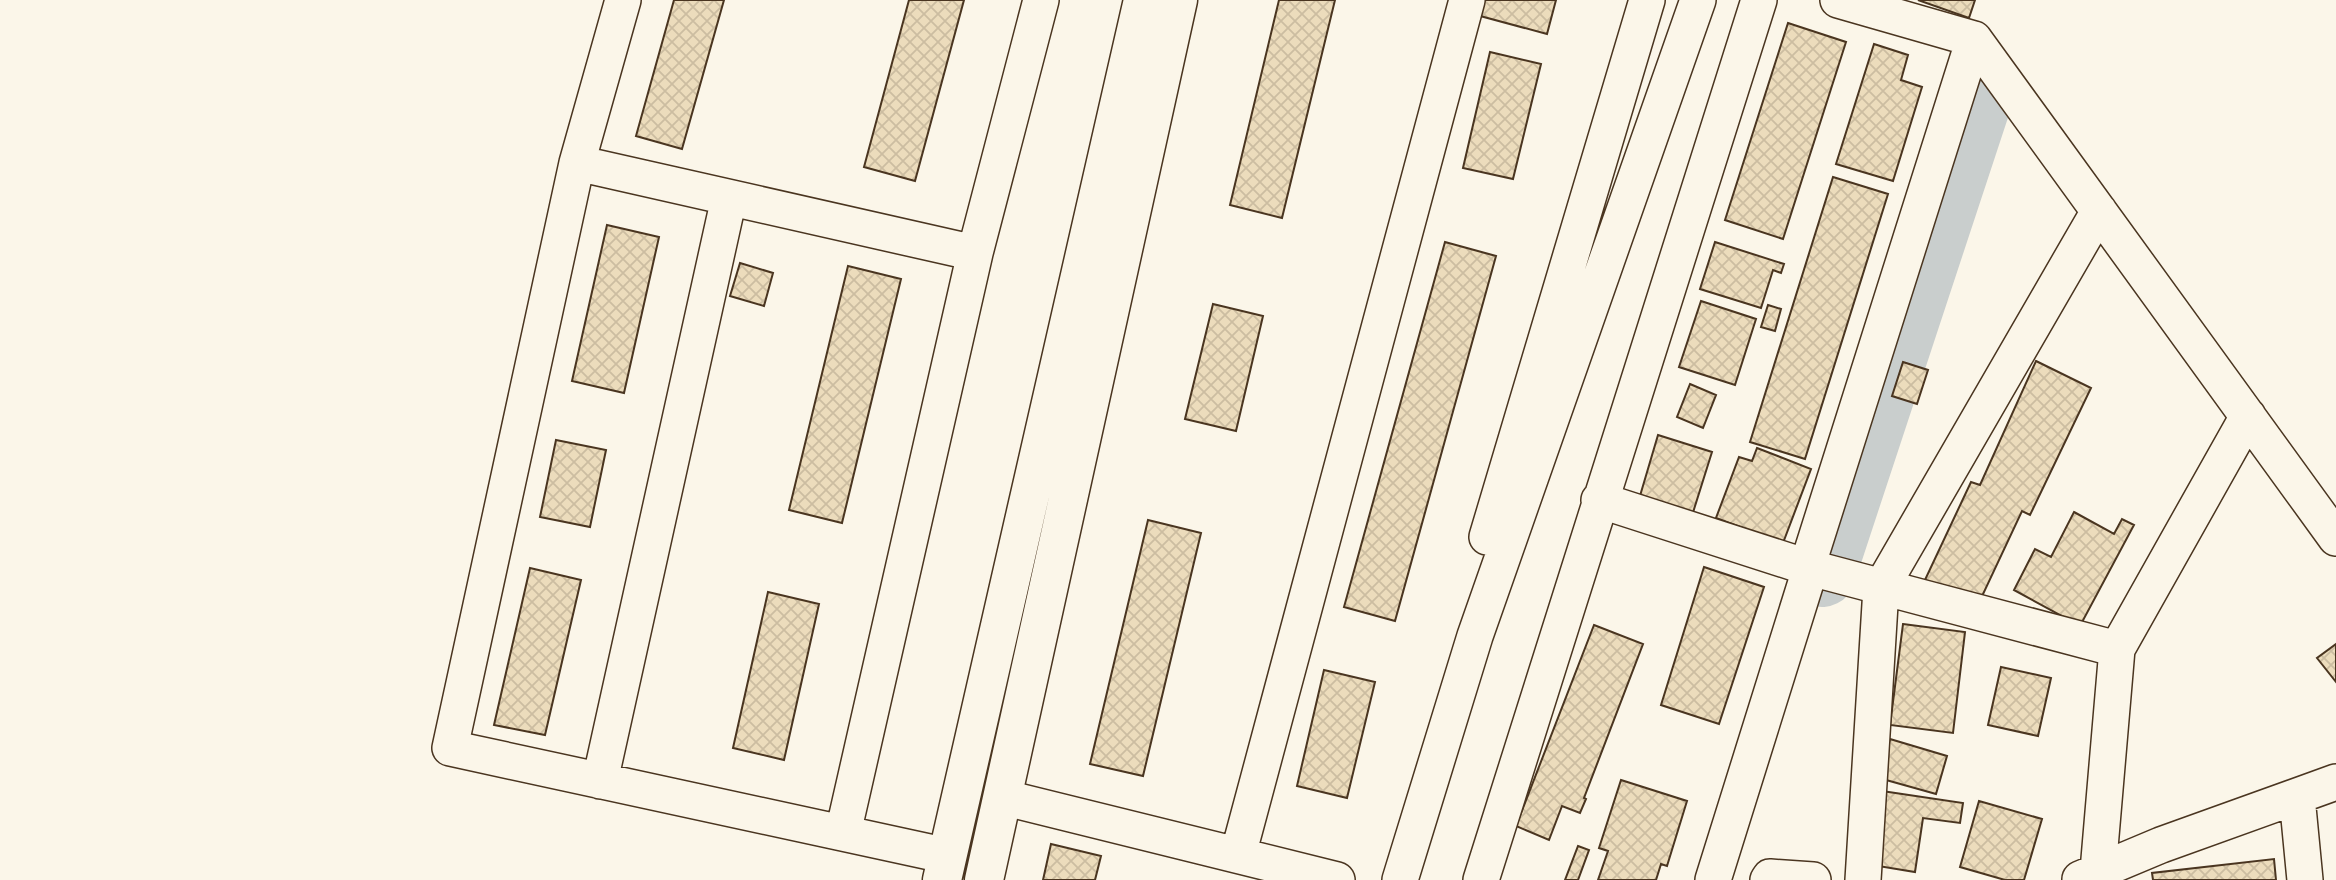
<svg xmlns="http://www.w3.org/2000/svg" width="2336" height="880" font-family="'IBM Plex Serif',serif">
<defs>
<pattern id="building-cross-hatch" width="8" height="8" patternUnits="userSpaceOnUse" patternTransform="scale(1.75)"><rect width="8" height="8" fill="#ecdcbc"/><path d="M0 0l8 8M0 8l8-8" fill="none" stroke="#ccbda1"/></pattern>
</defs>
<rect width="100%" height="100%" fill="#fbf6e9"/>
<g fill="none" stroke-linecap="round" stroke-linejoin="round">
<path stroke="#c9cecd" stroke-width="68" d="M1822,573L1976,106"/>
</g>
<path fill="url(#building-cross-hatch)" stroke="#4a3520" stroke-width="2" d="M674,0H724L682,149L636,136Z
M909,0H964L915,181L864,167Z
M1279,0H1335L1282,218L1230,205Z
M1472,0H1556L1547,34L1469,13Z
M1918,0H1975L1969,18Z
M1788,23L1846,42L1783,239L1725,220Z
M1874,44L1908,55L1901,80L1922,87L1893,181L1836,164Z
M1490,52L1541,64L1513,179L1463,168Z
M1833,177L1888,194L1805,459L1750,442Z
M607,225L659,237L624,393L572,381Z
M1445,242L1496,256L1395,621L1344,607Z
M1715,242L1784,264L1781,273L1773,270L1761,308L1700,289Z
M740,263L773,273L764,306L730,296Z
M848,266L901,279L842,523L789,510Z
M1701,301L1756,319L1735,385L1679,367Z
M1213,304L1263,316L1236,431L1185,419Z
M1768,305L1781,309L1775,331L1761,327Z
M2036,361L2091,388L2030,515L2022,511L1977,607L1924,582L1971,482L1980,485Z
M1903,362L1928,370L1917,404L1892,396Z
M1690,384L1716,395L1703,428L1677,417Z
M1658,435L1712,452L1690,522L1637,506Z
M556,440L606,450L590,527L540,517Z
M1757,448L1811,469L1783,543L1716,518L1739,457L1752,461Z
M2074,512L2114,534L2122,519L2134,525L2080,626L2014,590L2035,549L2051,557Z
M1148,520L1201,533L1143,776L1090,764Z
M1704,567L1764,587L1719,724L1661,705Z
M530,568L581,580L545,735L494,725Z
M768,592L819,604L784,760L733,748Z
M1903,624L1965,632L1953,733L1890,725Z
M1594,625L1643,644L1584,798L1586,799L1580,813L1562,806L1549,840L1516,826Z
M2336,644V682L2317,658Z
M2001,667L2051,678L2038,736L1988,725Z
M1324,670L1375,682L1347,798L1297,786Z
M1890,739L1947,756L1936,794L1879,778Z
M1621,780L1687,801L1667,866L1661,864L1656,880H1598L1608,851L1599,848Z
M1882,791L1963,803L1960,823L1923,818L1915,872L1872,865Z
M1979,801L2042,819L2024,880H2005L1960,867Z
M1051,844L1101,856L1095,880H1043Z
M1578,846L1589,850L1578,880H1565Z
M2274,859L2276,880H2153L2152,873Z"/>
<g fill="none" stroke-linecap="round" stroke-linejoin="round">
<defs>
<path id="minor" d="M623,0L577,163L450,748L948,856
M1838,0L1974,39L2336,538
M577,163L975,253
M1599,500L1807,567L2117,649
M1487,537L1647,0
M600,781L729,198
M1002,797L1337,880
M2297,797L2305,880
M843,833L975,253L1041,0
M1238,855L1467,0
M2098,871L2117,649L2248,416
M2080,879L2161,845L2336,782
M1400,880L1475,636L1698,0
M1481,880L1759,0
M1713,880L1807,579V567L1974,39
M1768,880L1770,877L1813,880
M1863,880L1881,588L2099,211"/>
<path id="primary" d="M942,880L1143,0
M984,880L1178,0"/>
</defs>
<use href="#minor" stroke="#4a3520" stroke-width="38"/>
<use href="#primary" stroke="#4a3520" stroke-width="41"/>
<use href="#minor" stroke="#fbf6e9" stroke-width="35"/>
<use href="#primary" stroke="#fbf6e9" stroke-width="38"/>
</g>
</svg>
